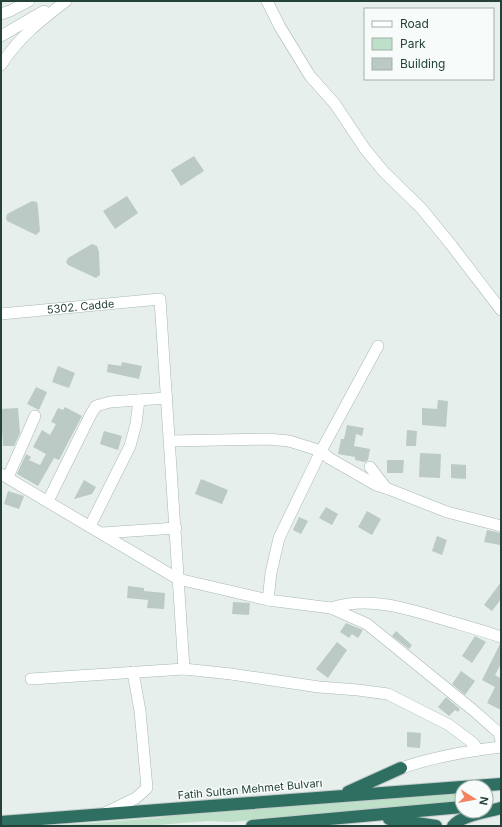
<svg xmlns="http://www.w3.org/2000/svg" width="502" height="827" font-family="Inter,sans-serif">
<rect width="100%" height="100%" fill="#e6efeb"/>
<path fill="#bfe0c8" d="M462,792V801L231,822L208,821L146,826H45L93,823L157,818L191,813L196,814Z"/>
<path fill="#bbcac4" d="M194,156L204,171L181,186L171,170Z
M127,196L138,213L115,229L103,211Z
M32,201L37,202L38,208L40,231L36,235L7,221L6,218L7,214Z
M92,244L97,246L99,252L100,275L96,278L68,265L66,262L68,258Z
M122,362L142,366L139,379L107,372L108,364L121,366Z
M58,366L75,373L69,388L52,382Z
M36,387L47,392L39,410L27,404Z
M438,400L448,401L446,427L422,425V408L437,409Z
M65,407L82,416L59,460L54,458L38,486L17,474L26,454L31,457L29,460L40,465L46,454L33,447L42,430L50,435L56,424L51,422L58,408L63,410Z
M18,408L20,433L14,446H3L1,409Z
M347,425L364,428L362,436L356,434L354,446L370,449L368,460L365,462L355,460V457L338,454L341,439H344Z
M407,430L417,431L416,446H406Z
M104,431L122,436L118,450L100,444Z
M420,453L441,454L440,478L419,477Z
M387,460H404L403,473H387Z
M451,464L466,465V479L451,478Z
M201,479L228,490L222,504L195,494Z
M84,480L96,487L92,494L74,499Z
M8,491L24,496L19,509L4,504Z
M326,507L338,514L332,525L319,518Z
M367,511L381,519L372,535L358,527Z
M299,517L308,521L301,534L293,530Z
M487,530L501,533L500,545L484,542Z
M437,536L447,540L442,555L432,551Z
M501,582V599L492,611L484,605Z
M128,586L144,588V591L165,593L164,609L147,608L148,600L127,598Z
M233,602L250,603L249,615L232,614Z
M346,623L363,630L358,638L352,634L349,638L340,632Z
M396,631L412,645L409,649L392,636Z
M475,636L486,642L472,663L462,656Z
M337,642L347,650L328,678L316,669Z
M500,644L501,664L495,675L500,678L501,675V710L487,703L495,687L482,680Z
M461,671L475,681L465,695L452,684Z
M446,697L460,709L458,712L455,710L449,716L438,707Z
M407,732L421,733L420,748L407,747Z"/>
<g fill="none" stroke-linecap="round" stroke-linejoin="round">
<defs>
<g id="minor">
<path d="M267,1L280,27L310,76L335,104L365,149L384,172L421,208L452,246L501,310"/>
<path d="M1,14L10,11L29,1"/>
<path d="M1,36L44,11"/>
<path d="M1,65C18,38 40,21 66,1"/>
<path id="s1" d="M1,314L160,299L184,669L31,679"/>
<path d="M170,441L268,439L289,441L321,451L329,458L376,485L386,488"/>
<path d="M370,467L386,488L447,512L501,526"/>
<path d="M1,474L178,579L268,600L331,608L367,624L473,710L499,733L501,741"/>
<path d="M8,477L35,416"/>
<path d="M48,501L91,414L96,406L110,402L167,398"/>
<path d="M90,526L130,446L136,424L139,400"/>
<path d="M102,533L176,528"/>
<path d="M268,600L271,573L279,538L321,451L378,346"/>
<path d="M331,608C368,596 406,608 442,619C462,625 481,630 501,637"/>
<path d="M184,669L231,674L319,687L358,690L388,694L449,725L473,743L478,750"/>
<path d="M401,768C434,757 467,751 501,747"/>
<path d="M105,813L136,798L147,788L140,711L133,672"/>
</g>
<path id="highway" d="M348,792L401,768
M389,819L436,826
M1,822L501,784
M252,826L462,807
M453,826C461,815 488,812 501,808"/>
</defs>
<use href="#minor" stroke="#a8b8b2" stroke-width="12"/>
<use href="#highway" stroke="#c2cac8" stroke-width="14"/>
<use href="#minor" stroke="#fff" stroke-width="11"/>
<use href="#highway" stroke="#2f6f62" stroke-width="12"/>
</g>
<g text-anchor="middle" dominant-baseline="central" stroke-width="3" stroke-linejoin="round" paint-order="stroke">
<g font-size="11" fill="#24423a" stroke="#f7fbf9">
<text stroke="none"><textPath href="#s1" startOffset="80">5302. Cadde</textPath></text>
<text transform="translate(250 789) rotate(-5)">Fatih Sultan Mehmet Bulvarı</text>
</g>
</g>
<rect width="502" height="827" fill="none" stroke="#24423a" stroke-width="4"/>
<rect x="364" y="8" width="130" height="72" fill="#f7fbf9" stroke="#a3b1ad"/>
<rect x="372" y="21" width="20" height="6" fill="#ffffff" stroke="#a3b1ad"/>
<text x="400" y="28" font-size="12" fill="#24423a">Road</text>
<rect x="372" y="38" width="20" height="12" fill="#bfe0c8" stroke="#a3b1ad"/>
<text x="400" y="48" font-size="12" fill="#24423a">Park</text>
<rect x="372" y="58" width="20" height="12" fill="#bbcac4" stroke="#a3b1ad"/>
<text x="400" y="68" font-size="12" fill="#24423a">Building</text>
<g transform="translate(474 799) rotate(101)"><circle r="19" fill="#f7fbf9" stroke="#a3b1ad"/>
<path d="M0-3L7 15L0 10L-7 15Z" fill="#f4845f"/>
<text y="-6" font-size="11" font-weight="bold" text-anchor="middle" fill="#24423a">N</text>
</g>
</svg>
